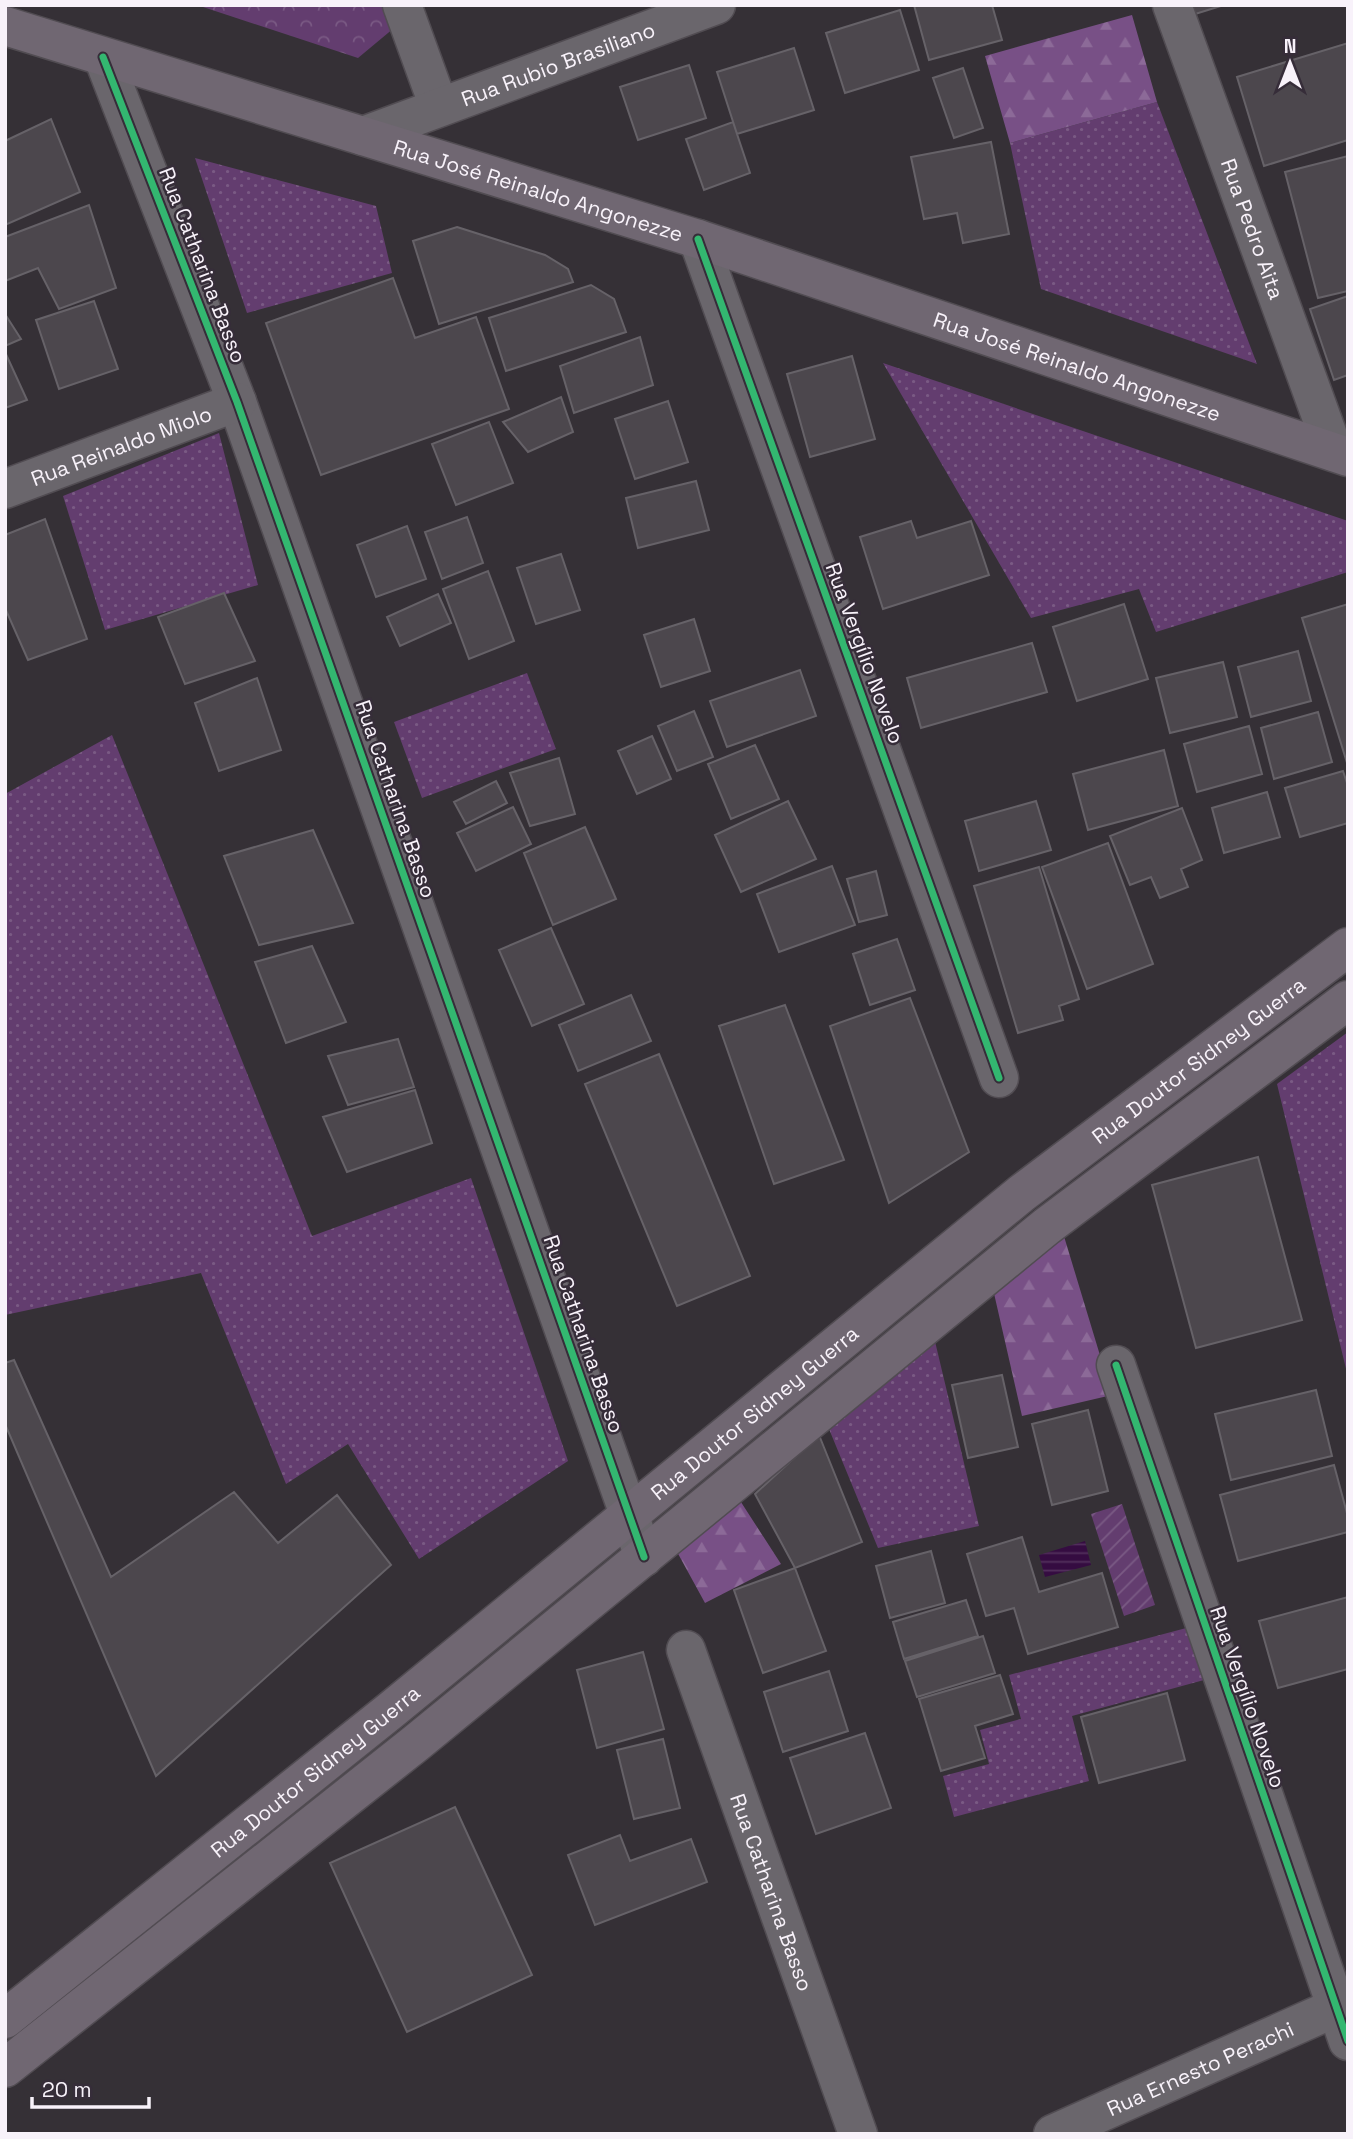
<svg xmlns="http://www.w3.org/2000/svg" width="1353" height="2139" font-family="'Space Grotesk',sans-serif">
<defs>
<pattern id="grass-dots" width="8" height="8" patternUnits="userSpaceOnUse" patternTransform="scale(1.75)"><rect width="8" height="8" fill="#633d6f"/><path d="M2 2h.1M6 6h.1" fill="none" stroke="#7a5a84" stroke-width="1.8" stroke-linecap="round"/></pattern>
<pattern id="forest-firs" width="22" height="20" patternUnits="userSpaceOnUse" patternTransform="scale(1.75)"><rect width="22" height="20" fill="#785086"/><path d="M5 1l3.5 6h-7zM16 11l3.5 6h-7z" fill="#8c6a98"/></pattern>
<pattern id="park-crowns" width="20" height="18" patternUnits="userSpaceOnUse" patternTransform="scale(1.75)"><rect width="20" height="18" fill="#633d6f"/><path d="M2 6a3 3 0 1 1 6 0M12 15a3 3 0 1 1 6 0" fill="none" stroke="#7a5a84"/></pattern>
<pattern id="garden-furrows" width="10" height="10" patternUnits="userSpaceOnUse" patternTransform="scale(1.75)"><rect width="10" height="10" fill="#633d6f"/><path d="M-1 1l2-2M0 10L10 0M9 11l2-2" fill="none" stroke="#7a5a84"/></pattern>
<pattern id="water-rules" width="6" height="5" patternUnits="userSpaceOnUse" patternTransform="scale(1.75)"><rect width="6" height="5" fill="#350c41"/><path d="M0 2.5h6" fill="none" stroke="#53305d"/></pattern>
</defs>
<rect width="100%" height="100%" fill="#353036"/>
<path fill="url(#grass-dots)" d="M1157,102L1257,364L1041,289L1010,143Z
M195,158L376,206L392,273L247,313Z
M883,363L1348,521V572L1156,632L1139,589L1031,618Z
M219,433L258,585L105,630L63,496Z
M527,673L556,749L422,798L394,722Z
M112,735L312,1236L471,1178L568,1461L419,1559L348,1444L286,1484L201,1273L5,1315V794Z
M1348,1032V1377L1277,1084Z
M933,1333L979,1526L878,1548L829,1429Z
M1190,1627L1204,1680L1072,1716L1089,1781L954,1817L943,1776L989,1764L980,1730L1021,1719L1009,1675Z"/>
<path fill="url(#forest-firs)" d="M1132,15L1157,102L1010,143L985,56Z
M1063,1233L1112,1395L1022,1416L993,1289Z
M739,1499L781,1564L705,1603L676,1550Z"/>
<path fill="url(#park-crowns)" d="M197,5H385L394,28L358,58Z"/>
<path fill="url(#garden-furrows)" d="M1122,1504L1155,1605L1124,1616L1091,1514Z"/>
<path fill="url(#water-rules)" d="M1085,1541L1091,1565L1045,1577L1039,1555Z"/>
<path fill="#4c474d" stroke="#666268" stroke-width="2" d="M914,5H992L1002,40L929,60Z
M1189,5H1224L1192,15Z
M900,10L919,70L845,93L826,33Z
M1348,43V140L1264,166L1237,77Z
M794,48L814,110L737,134L717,72Z
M689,65L706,118L638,140L620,87Z
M963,68L983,128L954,138L933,78Z
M51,119L80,192L5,225V141Z
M733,122L750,173L704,190L686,139Z
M991,142L1009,234L963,243L957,213L924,219L911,157Z
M1348,156V291L1318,298L1285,172Z
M89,205L116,288L59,309L38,268L5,281V237Z
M457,227L545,255L568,269L573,282L439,324L413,241Z
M393,278L415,338L476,317L509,409L321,475L266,323Z
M591,285L614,299L626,332L506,371L489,318Z
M1348,296V375L1334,380L1310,309Z
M94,301L118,369L59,389L36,320Z
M5,314L21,339L5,346Z
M640,337L653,385L574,413L560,366Z
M5,352L27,400L5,408Z
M852,356L875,439L810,457L787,374Z
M561,397L573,432L528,452L503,422Z
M668,401L688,462L635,479L615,419Z
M489,422L513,483L456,505L432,444Z
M696,481L709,530L638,548L626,498Z
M467,517L483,563L442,579L425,532Z
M45,519L87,639L28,660L5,608V535Z
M911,521L917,538L971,521L989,575L883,609L860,537Z
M407,526L426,579L376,597L357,545Z
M561,554L580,610L536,624L517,568Z
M488,571L514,641L469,659L443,589Z
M224,593L255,661L185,684L158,617Z
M438,594L451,623L400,646L387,617Z
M1124,604L1148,679L1077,701L1053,627Z
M1348,604V766L1302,618Z
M694,619L710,671L661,687L644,635Z
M1032,643L1047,692L921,728L907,678Z
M1298,651L1311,701L1251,717L1238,667Z
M1223,662L1237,717L1170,733L1156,678Z
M800,670L816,716L727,747L710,701Z
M257,678L281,750L219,771L195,703Z
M694,711L713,757L677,771L658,726Z
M1318,712L1332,762L1274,779L1261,728Z
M1249,726L1262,774L1197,792L1184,744Z
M652,736L671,779L637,794L618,751Z
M755,745L779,799L731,819L708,764Z
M1164,750L1178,806L1088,830L1073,774Z
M559,758L575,814L530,826L510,773Z
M1343,771L1348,786V823L1300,837L1285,788Z
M496,781L507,803L466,824L454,802Z
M1267,792L1280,837L1224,853L1212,808Z
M788,801L816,859L741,892L715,835Z
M1036,801L1051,850L979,871L965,821Z
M513,807L531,844L476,871L457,833Z
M1182,808L1202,860L1181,869L1188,887L1160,898L1151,877L1130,885L1110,836Z
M585,827L616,899L553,925L524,853Z
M313,830L353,923L259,945L224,856Z
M1108,843L1153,964L1087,989L1042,867Z
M832,866L855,925L779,952L757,894Z
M1039,867L1079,999L1059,1006L1063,1020L1018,1033L974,886Z
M876,871L887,915L859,922L847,879Z
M551,928L584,1004L532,1026L499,950Z
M897,939L915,990L870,1005L853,954Z
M312,946L346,1022L286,1043L255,962Z
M631,995L651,1041L578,1071L559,1025Z
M910,998L969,1152L889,1203L830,1026Z
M785,1005L844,1160L774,1184L719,1026Z
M398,1039L414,1087L348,1105L328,1056Z
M659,1054L750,1276L677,1306L585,1084Z
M415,1090L432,1143L347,1172L323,1117Z
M1258,1157L1302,1320L1196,1348L1152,1185Z
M14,1360L111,1577L234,1492L278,1543L337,1495L391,1565L156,1776L5,1424V1363Z
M1002,1375L1018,1447L968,1458L952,1385Z
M1316,1390L1332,1456L1231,1480L1215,1414Z
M1088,1410L1108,1491L1052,1505L1032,1424Z
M819,1435L862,1542L795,1568L755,1494Z
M1334,1465L1348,1517V1532L1238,1561L1220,1495Z
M1022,1537L1039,1592L1102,1573L1118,1627L1028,1654L1014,1608L986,1616L967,1554Z
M931,1551L945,1603L890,1618L876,1566Z
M795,1568L826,1651L763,1673L734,1590Z
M1348,1597V1669L1278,1688L1259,1621Z
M966,1600L978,1636L904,1659L893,1622Z
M983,1636L995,1673L917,1697L905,1661Z
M643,1652L664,1729L597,1748L577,1670Z
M829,1671L848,1731L783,1752L764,1692Z
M1000,1675L1013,1714L975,1726L985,1758L941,1771L919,1699Z
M1167,1693L1185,1760L1099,1783L1081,1717Z
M865,1733L891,1808L816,1834L790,1758Z
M663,1739L680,1808L634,1819L617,1750Z
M455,1807L532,1975L407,2032L330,1863Z
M620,1835L630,1861L691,1839L707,1882L595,1925L568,1855Z"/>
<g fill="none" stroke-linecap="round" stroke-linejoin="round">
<defs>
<g id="minor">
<path d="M402,5L439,107"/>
<path id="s1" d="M1172,5L1334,452"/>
<path d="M103,57L237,402L644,1557"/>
<path id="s2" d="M363,136L716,5"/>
<path d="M698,239L999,1078"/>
<path id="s3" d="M5,489L237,402"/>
<path d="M1116,1365L1348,2041"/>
<path id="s4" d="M686,1650L858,2134"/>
<path id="s5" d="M1053,2134L1348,2002"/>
</g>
<g id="major">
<path id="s6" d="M5,26L698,239L1348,457"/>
<path id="s7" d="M5,2019L390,1711L1022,1193L1348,947"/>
<path d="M5,2068L416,1743L1047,1226L1348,1000"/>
</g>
</defs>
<use href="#minor" stroke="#514c52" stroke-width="41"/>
<use href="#major" stroke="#514c52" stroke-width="41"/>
<use href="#minor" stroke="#6a666c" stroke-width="38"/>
<use href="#major" stroke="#706772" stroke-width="38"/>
<defs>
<path id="cycleway" d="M103,57L237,402L644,1557
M698,239L999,1078
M1116,1365L1348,2041"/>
</defs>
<use href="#cycleway" stroke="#362d39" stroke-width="11"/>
<use href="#cycleway" stroke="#33b770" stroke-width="7"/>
</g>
<g text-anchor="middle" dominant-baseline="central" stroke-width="5" stroke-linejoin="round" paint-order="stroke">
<g font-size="21" fill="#f8f2fa" stroke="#362d39">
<text stroke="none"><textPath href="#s2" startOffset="208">Rua Rubio Brasiliano</textPath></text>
<text stroke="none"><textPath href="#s6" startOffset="558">Rua José Reinaldo Angonezze</textPath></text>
<text stroke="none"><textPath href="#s1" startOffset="238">Rua Pedro Aita</textPath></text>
<text transform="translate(203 265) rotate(69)">Rua Catharina Basso</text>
<text stroke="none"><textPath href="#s6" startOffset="1125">Rua José Reinaldo Angonezze</textPath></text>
<text stroke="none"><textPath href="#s3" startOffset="124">Rua Reinaldo Miolo</textPath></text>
<text transform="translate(865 653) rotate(70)">Rua Vergílio Novelo</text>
<text transform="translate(396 799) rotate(71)">Rua Catharina Basso</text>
<text stroke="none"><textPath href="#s7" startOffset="1531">Rua Doutor Sidney Guerra</textPath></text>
<text transform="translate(584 1334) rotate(71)">Rua Catharina Basso</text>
<text stroke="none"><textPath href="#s7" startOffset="964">Rua Doutor Sidney Guerra</textPath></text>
<text transform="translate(1248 1697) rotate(71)">Rua Vergílio Novelo</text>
<text stroke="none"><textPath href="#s7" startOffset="397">Rua Doutor Sidney Guerra</textPath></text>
<text stroke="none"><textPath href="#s4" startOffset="257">Rua Catharina Basso</textPath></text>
<text stroke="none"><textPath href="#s5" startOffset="161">Rua Ernesto Perachi</textPath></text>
</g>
</g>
<rect width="1353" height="2139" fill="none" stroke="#f8f2fa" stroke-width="14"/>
<g transform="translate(1290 63)" stroke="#362d39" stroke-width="5" paint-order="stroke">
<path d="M0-5L12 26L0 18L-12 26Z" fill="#f8f2fa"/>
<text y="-10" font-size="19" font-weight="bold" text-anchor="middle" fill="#f8f2fa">N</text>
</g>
<path d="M32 2097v10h117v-10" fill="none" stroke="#f8f2fa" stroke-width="3.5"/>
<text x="42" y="2097" font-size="21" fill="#f8f2fa" stroke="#362d39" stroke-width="5" paint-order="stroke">20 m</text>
</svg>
